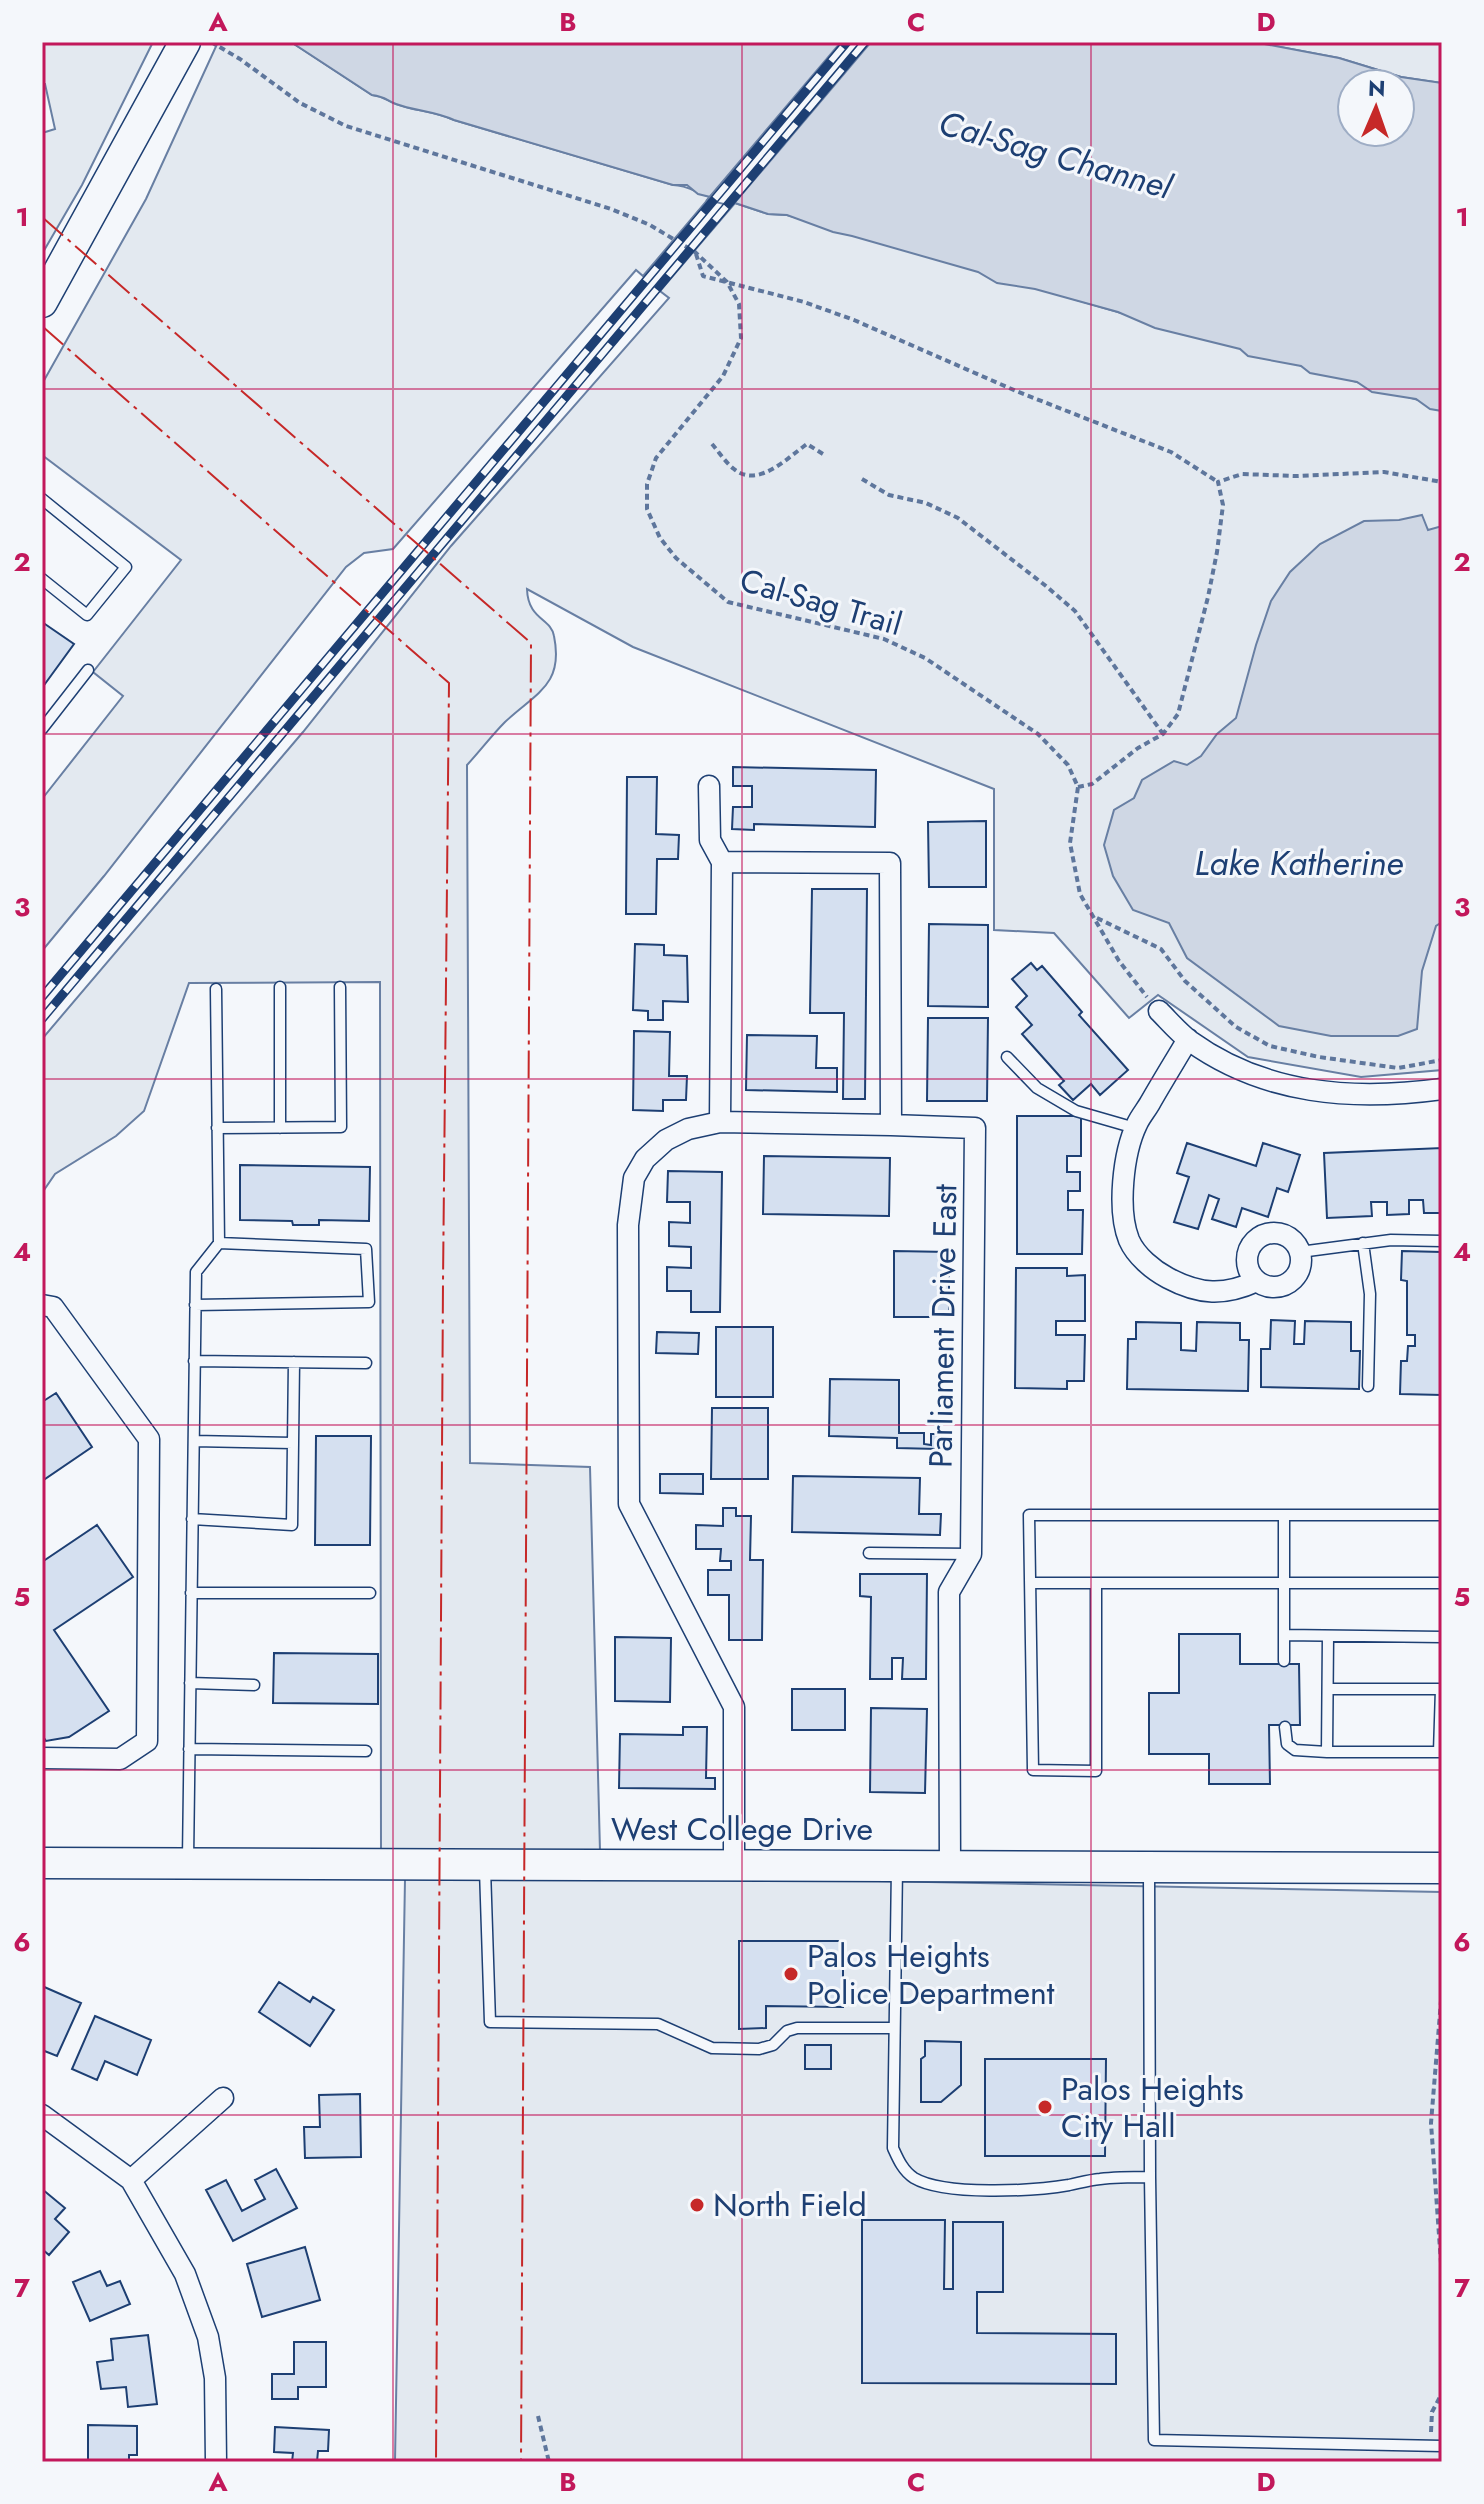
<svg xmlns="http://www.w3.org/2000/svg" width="1484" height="2504" font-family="Jost,sans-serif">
<rect width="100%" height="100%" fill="#f4f7fb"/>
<path fill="#e3e9f0" stroke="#687fa3" stroke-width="2" d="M42,42H153L82,185L42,254V133L55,129L45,84H42Z
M218,42H291L372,95C386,97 385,100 396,104C415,111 434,111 454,120L673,185C688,185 696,193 710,197L643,276L636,270L393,549L364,553L346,567L104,876L42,951V799L123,696L93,672L181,560L42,455V384L146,199Z
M1254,42H1442V83L1401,77L1339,58Z
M735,203L768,214L787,215L1442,407V1070L1361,1077L1248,1057L1158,995L1129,1018L1054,933L994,930V789L633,647L527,589C528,620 551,618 554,636C564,685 536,693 505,722C492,735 480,751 467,765L470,1463L590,1467L600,1851L381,1850L380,982L189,983L144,1111L116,1136L55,1174L42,1193V1039L303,732L451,546L669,298L660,291Z
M720,1878L1442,1892V2462H395L405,1879Z"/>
<path fill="#cfd7e4" stroke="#687fa3" stroke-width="2" fill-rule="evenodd" d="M291,42H1254L1339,58L1401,77L1442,83V411L1430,409L1416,399L1372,392L1357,382L1310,373L1301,366L1248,356L1240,349L1155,328L1118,312L1035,289L997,283L978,272L852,236L833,232L787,215L768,214L735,203L698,194L687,185H673L454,120C434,111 415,111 396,104C385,100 387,97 372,95ZM1352,84H1400V132H1352Z
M1422,515L1428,530L1442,526V922L1436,926L1422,971L1417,1029L1398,1036H1331L1279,1026L1187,958L1169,923L1133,910L1113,876L1104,845L1114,810L1134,798L1142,780L1174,761L1187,765L1201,756L1217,734L1236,718L1256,645L1271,601L1290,572L1320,544L1364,521L1399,520Z"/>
<path fill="#f4f7fb" stroke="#687fa3" stroke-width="2" d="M841,42H871L732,206L707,200Z"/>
<path fill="#d5e0f0" stroke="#1d3f73" stroke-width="2" d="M42,622L74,644L42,688Z
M733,767L876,770L875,827L754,824V830L732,829L733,807H752V786H733Z
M627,777H657L656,834L679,835L678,859H657L656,914H626Z
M986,821V887H929L928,822Z
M812,889H867L865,1099H843L844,1013H810Z
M929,924L988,925V1007L928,1006Z
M635,944L664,945V955L687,956L688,1002L663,1001V1020H648V1011L633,1010Z
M1031,963L1037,970L1042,966L1082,1012L1079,1015L1128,1070L1100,1095L1091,1084L1073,1100L1059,1085L1064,1081L1022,1034L1032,1025L1016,1007L1027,996L1012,979Z
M928,1018H988L987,1101H927Z
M634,1031L670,1032L669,1076H687L686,1100H663V1111L633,1110Z
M747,1035L817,1036L816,1068H837V1092L746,1090Z
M1017,1116H1081V1156H1067V1172H1080V1191H1068V1210H1083L1082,1254H1017Z
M1187,1143L1256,1166L1263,1143L1300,1155L1288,1192L1277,1188L1268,1217L1242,1208L1236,1227L1212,1219L1219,1199L1209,1195L1198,1229L1174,1222L1189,1177L1177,1173Z
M1442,1148V1213H1424L1423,1200H1409V1214L1387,1215V1202H1371L1372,1216L1327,1218L1324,1153Z
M764,1156L890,1158L889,1216L763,1214Z
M240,1165L370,1167L369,1221L319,1220V1225H293L292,1221L240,1220Z
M668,1171L722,1172L720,1312H691V1291H667V1267L691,1268V1247L669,1246V1222L690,1223V1202H667Z
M894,1251L949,1252V1317H894Z
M1402,1251L1442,1252V1395L1400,1394L1401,1361H1407L1408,1346H1415V1335H1407V1281L1401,1280Z
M1016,1268H1067V1276L1085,1275V1321H1056V1335H1085L1084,1381H1067V1389L1015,1388Z
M1271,1320L1295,1321L1294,1344H1304L1305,1321L1351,1322V1351H1360L1359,1389L1261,1387V1349H1270Z
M1136,1322L1181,1323V1350L1196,1351L1197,1322L1240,1323V1340H1249L1248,1391L1127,1389L1128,1339H1136Z
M716,1327H773V1397H716Z
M657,1332L699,1333L698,1354L656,1353Z
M830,1379L899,1380V1433H924V1444L931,1445V1434H938L937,1449L897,1448V1438L829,1436Z
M56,1393L92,1447L42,1481V1402Z
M712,1408H768V1479H711Z
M316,1436H371L370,1545H315Z
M660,1474H703V1494L660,1493Z
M793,1476L920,1478L919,1514H941L940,1535L792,1532Z
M723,1508H736V1516H751L750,1560H763L762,1640H729V1595H708V1570H731V1561H720L721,1549H696V1525L723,1526Z
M97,1525L133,1577L54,1630L109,1711L69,1737L46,1741L42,1735V1562Z
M860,1574H927L926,1679H902L903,1658H892V1679H870L871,1597L860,1596Z
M1179,1634H1240V1664H1299L1300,1725H1269L1270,1784H1209V1754H1149V1693H1179Z
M615,1637L671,1638L670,1702L615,1701Z
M274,1653L378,1654V1704L273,1703Z
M792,1689H845V1730H792Z
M871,1708L927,1709L925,1793L870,1792Z
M683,1727H707L706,1778H715V1789L619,1788L620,1734L683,1735Z
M739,1941H843V2007L766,2006V2028L739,2029Z
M279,1982L310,2002L313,1997L334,2010L310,2046L259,2012Z
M42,1986L81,2003L57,2056L42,2050Z
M95,2016L151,2040L137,2075L105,2061L97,2080L72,2069Z
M925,2041L961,2042V2085L941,2102H921V2059L925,2056Z
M805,2045H831V2069H805Z
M985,2059H1106L1105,2156H985Z
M360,2094L361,2157L305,2158L304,2127H320L319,2095Z
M276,2169L297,2208L233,2241L206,2190L226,2180L242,2211L265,2199L255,2180Z
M42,2189L65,2208L55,2219L69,2232L49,2255L42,2249Z
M862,2220H945L944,2289H953V2222H1003V2292H977V2333L1116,2334V2384L862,2383Z
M305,2247L320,2300L262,2317L247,2264Z
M100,2271L107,2286L120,2281L130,2304L90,2321L73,2282Z
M148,2335L157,2404L128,2407L126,2387L101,2389L97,2362L113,2360L111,2339Z
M294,2342H326V2387H298V2399H272V2374H294Z
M88,2425L137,2426V2455H129V2462H88Z
M275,2427L329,2430L328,2451H318L317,2462H292L293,2453L274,2452Z"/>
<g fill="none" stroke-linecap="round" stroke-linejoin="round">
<defs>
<path id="lane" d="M42,499L126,567L87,615L42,579
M42,729L88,670
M1007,1057L1037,1088L1076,1111L1135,1128
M217,1128L341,1127L340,987
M280,1128V987
M1363,1243L1370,1294L1368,1386
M1300,1252L1391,1240L1442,1241
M195,1305L369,1302L366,1249L219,1243
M194,1361L366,1363
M194,1441L293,1443L294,1362
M1284,1515V1635L1442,1637
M192,1519L292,1525L293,1443
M869,1553L971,1554
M1030,1583H1442
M1096,1584V1771L1033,1770L1029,1515H1442
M191,1593H370
M1284,1635V1661
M190,1683L254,1685
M1328,1689H1441L1439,1752H1327L1328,1636
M1285,1727L1287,1744L1295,1750L1327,1752
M189,1749L366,1751
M188,1859L196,1272L219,1243L216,989
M897,1867L893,2148C898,2159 903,2171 914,2178C944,2196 1034,2191 1069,2185C1079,2183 1089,2180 1100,2179C1116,2177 1133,2177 1150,2177
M485,1869L490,2022L658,2024L712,2048L759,2049L773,2045L787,2031L797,2028H894
M1149,1869L1150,2177L1154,2440L1442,2446"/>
<path id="street" d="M709,786L710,840L722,862L720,1122
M722,862L890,863L891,1125L975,1128L971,1554L949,1592L950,1866
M1159,1011C1169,1021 1179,1033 1190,1041C1265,1095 1353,1101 1442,1089
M1188,1039C1175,1061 1162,1082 1150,1103C1146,1110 1140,1117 1137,1124C1123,1153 1117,1210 1129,1240C1136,1256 1153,1270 1168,1278C1200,1295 1224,1296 1257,1281
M1247 1260a27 27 0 1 1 54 0a27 27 0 1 1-54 0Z
M42,1305L53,1307L149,1439L147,1741L120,1759L42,1758
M734,1864V1707L629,1504L628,1225L634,1178L645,1159L666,1140L688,1129L720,1122L891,1125
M42,2115L131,2180L185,2274L208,2337L215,2378L216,2462
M131,2180L223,2098"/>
<path id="primary" d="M42,302L185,42
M42,1863L1442,1868"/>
</defs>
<use href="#lane" stroke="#1d3f73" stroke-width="13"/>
<use href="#street" stroke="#1d3f73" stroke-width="23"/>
<use href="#primary" stroke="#1d3f73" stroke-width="33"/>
<path stroke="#5e769c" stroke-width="4" stroke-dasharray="6 4" stroke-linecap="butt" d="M211,42L240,59L300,103L346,126L611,209L650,225L695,252L727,282L739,304L741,338L723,376L656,458L647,484V509L660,538L676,558L728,602L884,639L925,658L1038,734L1068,765L1078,787L1070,843L1080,894L1119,961L1147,997
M696,254L703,276L804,302L854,320L1016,391L1171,452L1218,482
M712,444C719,452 726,463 734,469C758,489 787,458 807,444L823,454
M862,479L889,495L926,503L958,518L1046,586L1075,611L1163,734
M1078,787L1092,784L1138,748L1163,734L1178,714L1208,597L1217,552L1223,505L1218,482L1242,474L1296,476L1384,472L1442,482
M1097,918L1161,949L1185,981L1236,1027L1270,1046L1319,1057L1398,1068L1442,1060
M1442,1989L1431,2123L1442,2277
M538,2416L549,2462
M1431,2432L1432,2412L1442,2393"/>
<use href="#lane" stroke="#f4f7fb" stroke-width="10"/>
<use href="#street" stroke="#f4f7fb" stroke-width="20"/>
<use href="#primary" stroke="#f4f7fb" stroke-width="30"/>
<defs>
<path id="rail" d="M42,997L847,42
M42,1019L865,42"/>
</defs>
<use href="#rail" stroke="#1d3f73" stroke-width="9"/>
<use href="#rail" stroke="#f4f7fb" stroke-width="6" stroke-dasharray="18" stroke-linecap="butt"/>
<path stroke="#c62828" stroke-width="2" stroke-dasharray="28 6 4 6" stroke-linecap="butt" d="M42,217L531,643L521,2462
M42,326L449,683L443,1282L436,2462"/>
</g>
<path fill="none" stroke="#c2185b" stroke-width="2" stroke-opacity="0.55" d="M393,42V2462M742,42V2462M1091,42V2462M42,389H1442M42,734H1442M42,1079H1442M42,1425H1442M42,1770H1442M42,2115H1442"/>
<g fill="#c62828" stroke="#f4f7fb" stroke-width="3">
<circle cx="791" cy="1974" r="8"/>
<circle cx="1045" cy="2107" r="8"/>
<circle cx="697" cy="2205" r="8"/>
</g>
<g text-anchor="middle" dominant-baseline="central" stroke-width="6" stroke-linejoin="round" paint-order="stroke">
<g font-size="32" fill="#1d3f73" stroke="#f4f7fb">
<text transform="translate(821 602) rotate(16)">Cal-Sag Trail</text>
<text transform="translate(943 1326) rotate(-89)">Parliament Drive East</text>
<text x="742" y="1829">West College Drive</text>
</g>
<g font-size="32" fill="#1d3f73" stroke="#f4f7fb" text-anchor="start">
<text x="807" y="1956">Palos Heights<tspan x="807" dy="37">Police Department</tspan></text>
<text x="1061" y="2089">Palos Heights<tspan x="1061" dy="37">City Hall</tspan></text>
<text x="713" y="2205">North Field</text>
</g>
<g font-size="34" font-style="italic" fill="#1d3f73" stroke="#f4f7fb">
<text transform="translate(1055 155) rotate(16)">Cal-Sag Channel</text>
<text x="1299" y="863">Lake Katherine</text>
</g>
</g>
<rect width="1484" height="2504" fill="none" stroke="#f4f7fb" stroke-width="88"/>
<g transform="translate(1376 108) rotate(2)"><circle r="38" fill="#f4f7fb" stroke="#9eadc5" stroke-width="2"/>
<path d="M0-6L14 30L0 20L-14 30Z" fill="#c62828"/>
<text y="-12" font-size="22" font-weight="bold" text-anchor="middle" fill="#1d3f73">N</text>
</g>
<rect x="44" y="44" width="1396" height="2416" fill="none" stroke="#c2185b" stroke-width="3"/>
<g font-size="26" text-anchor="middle" font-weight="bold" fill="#c2185b">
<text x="218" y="31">A</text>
<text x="568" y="31">B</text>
<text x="916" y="31">C</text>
<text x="1266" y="31">D</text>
<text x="22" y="226">1</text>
<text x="1462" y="226">1</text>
<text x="22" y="571">2</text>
<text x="1462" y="571">2</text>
<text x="22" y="916">3</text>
<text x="1462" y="916">3</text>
<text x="22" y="1261">4</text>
<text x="1462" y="1261">4</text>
<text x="22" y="1606">5</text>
<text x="1462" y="1606">5</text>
<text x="22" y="1951">6</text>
<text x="1462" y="1951">6</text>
<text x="22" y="2297">7</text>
<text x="1462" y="2297">7</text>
<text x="218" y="2491">A</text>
<text x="568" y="2491">B</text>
<text x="916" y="2491">C</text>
<text x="1266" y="2491">D</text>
</g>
</svg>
